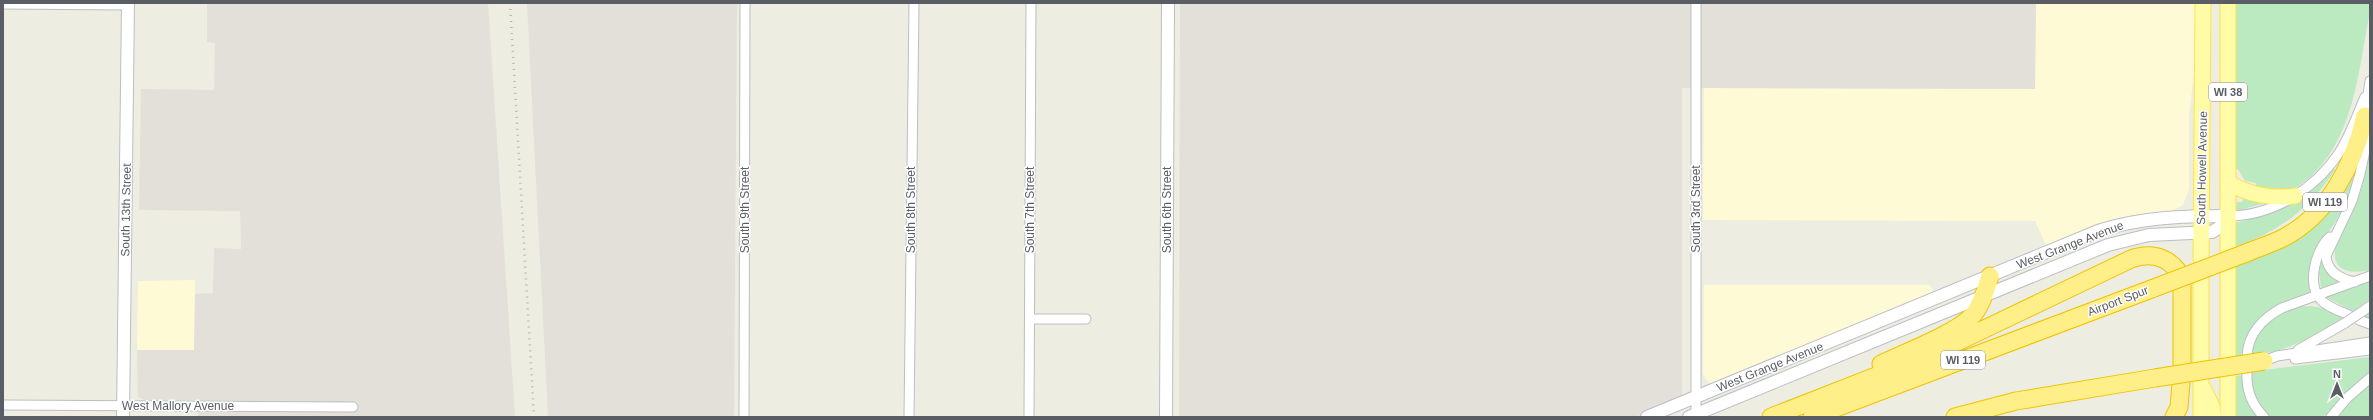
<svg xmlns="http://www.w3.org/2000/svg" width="2373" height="420" font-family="Arial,sans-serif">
<rect width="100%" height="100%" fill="#eeede1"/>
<path fill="#fffad6" d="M2036,3H2195V66L2189,115V189L2183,205L2171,211L2118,218L2046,245L2035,221L1703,220L1704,88L2035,89Z
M195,280L194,350H137L138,281Z
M1704,285H1930L1933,292L1712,383L1707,381L1703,374Z"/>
<path fill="#e2e0d9" d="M207,3H488L515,417H198V400H145L138,397L137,350H194L195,294L213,293L214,248L241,249L240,211L139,210L141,89L214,90L215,43L207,42Z
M527,3H737L734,417H548Z
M1180,3H2036L2035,89L1682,88V394L1680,399L1635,417H1179Z"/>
<path fill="#bbe9c0" d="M2235,3H2370V12C2357,76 2354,154 2292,190L2255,188L2256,183L2245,181L2238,169H2235Z
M2370,146V270C2360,272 2346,274 2338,265C2326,248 2351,217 2358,200C2364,183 2366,164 2370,146Z
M2333,168L2335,170C2308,211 2280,230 2236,247V223C2274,212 2308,201 2333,168Z
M2350,178L2353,179C2350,191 2347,203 2340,214C2320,250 2306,246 2311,293C2283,303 2242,318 2243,355L2236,357V266L2263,256Z
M2244,197L2269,202L2236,211V202H2242Z
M2321,263L2328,273L2339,283L2321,288L2319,272Z
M2370,281V299L2356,309L2367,314L2370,312V319L2327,298V296Z
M2310,306L2323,308L2345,317C2323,333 2298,345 2272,352C2264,354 2259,353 2251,354C2257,325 2281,307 2310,306Z
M2370,357V373L2344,395L2324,417H2269C2257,405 2252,390 2251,373L2263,370Z
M2243,375L2246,397L2258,417H2235L2236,376Z
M2370,382V417H2338L2355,396Z"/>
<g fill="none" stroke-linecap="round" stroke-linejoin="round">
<defs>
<path id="minor" d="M3,4L128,5
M2228,216C2273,216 2315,189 2339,153C2350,136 2357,115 2365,97
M2330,237C2316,249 2306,284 2321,300C2327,307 2340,311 2349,315
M2355,282C2341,279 2327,272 2326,256L2352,201L2360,174L2369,132L2365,116L2370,81
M2363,311L2370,306
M1030,319H1086
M2359,320L2370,324
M2298,350L2345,323
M2247,356C2248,334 2263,318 2282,308L2370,276
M2295,359L2370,350
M2264,361L2277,356L2370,342
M2247,372C2246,389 2252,405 2264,417
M3,405L353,407
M1696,414V3
M744,417L745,3
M909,417L914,3
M1029,417L1031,3
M2331,417L2347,398L2370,378"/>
<path id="tertiary" d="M123,417L128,3
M1166,417L1168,3
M1647,417L2098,231C2141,217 2183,216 2228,216
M1689,417L2108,245L2149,235L2212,232L2223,225L2228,216"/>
<path id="primary" d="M2228,3V250
M2228,182C2247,195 2273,199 2295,196
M2201,260L2203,3
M2228,359V268
M2201,363V278
M2228,376V417
M2203,388L2212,406L2213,417
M2201,417V380"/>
<path id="motorway" d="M2246,253C2258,248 2271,244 2283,238C2329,214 2354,164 2365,116
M2182,285V366
M1881,364C1904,353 1954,334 1971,317C1981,308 1986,289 1990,276
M1771,417L1930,355L2131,259C2148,253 2165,255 2177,270
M1812,417L2154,288
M1955,417L2016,401L2155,378
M2174,417L2179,407L2181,383"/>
</defs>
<use href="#minor" stroke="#bcbec4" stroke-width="11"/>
<use href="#tertiary" stroke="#bcbec4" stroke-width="14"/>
<use href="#primary" stroke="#ffe24a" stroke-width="17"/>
<use href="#motorway" stroke="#f0c200" stroke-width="19"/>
<use href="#minor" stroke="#fff" stroke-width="9"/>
<use href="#tertiary" stroke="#fff" stroke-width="12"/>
<use href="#primary" stroke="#fffba6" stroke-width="15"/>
<use href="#motorway" stroke="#ffef88" stroke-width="17"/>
<path stroke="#b5b6b7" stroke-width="2.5" stroke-dasharray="1 5" stroke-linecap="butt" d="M510,3L534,417"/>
<defs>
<path id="minor-bridge" d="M2345,323L2363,311"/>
<path id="motorway-bridge" d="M2154,288L2246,253
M2155,378L2264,361"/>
</defs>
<use href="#minor-bridge" stroke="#bcbec4" stroke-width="11" stroke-linecap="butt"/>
<use href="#motorway-bridge" stroke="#f0c200" stroke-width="19" stroke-linecap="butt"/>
<use href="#minor-bridge" stroke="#fff" stroke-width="9"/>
<use href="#motorway-bridge" stroke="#ffef88" stroke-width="17"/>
</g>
<g text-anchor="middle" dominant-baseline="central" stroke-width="3" stroke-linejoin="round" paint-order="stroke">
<g fill="#fff" stroke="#8c8e92" stroke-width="1">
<rect x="2209" y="83" width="38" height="18" rx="3"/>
<rect x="2303" y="193" width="44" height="18" rx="3"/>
<rect x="1941" y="351" width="44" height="18" rx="3"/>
</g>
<g font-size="11" font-weight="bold" fill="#5a5d64">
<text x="2228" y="92">WI 38</text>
<text x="2325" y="202">WI 119</text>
<text x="1963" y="360">WI 119</text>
</g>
<g font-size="12" fill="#5a5d64" stroke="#fff">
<text transform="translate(2202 168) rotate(-89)">South Howell Avenue</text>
<text transform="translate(1696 209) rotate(-90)">South 3rd Street</text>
<text transform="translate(126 210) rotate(-89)">South 13th Street</text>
<text transform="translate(745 210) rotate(-90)">South 9th Street</text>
<text transform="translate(911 210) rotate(-90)">South 8th Street</text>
<text transform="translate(1030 210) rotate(-90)">South 7th Street</text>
<text transform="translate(1167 210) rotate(-90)">South 6th Street</text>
<text transform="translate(2070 245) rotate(-21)">West Grange Avenue</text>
<text transform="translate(2118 301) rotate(-21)">Airport Spur</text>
<text transform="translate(1770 367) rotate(-22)">West Grange Avenue</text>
<text x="178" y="406">West Mallory Avenue</text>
</g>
</g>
<rect width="2373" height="420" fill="none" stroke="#5a5d64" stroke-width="8"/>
<g transform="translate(2337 384)" stroke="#ffffff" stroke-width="3" paint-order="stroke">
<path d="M0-3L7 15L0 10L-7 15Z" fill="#5a5d64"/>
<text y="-6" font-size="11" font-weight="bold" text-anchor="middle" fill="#5a5d64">N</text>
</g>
</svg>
